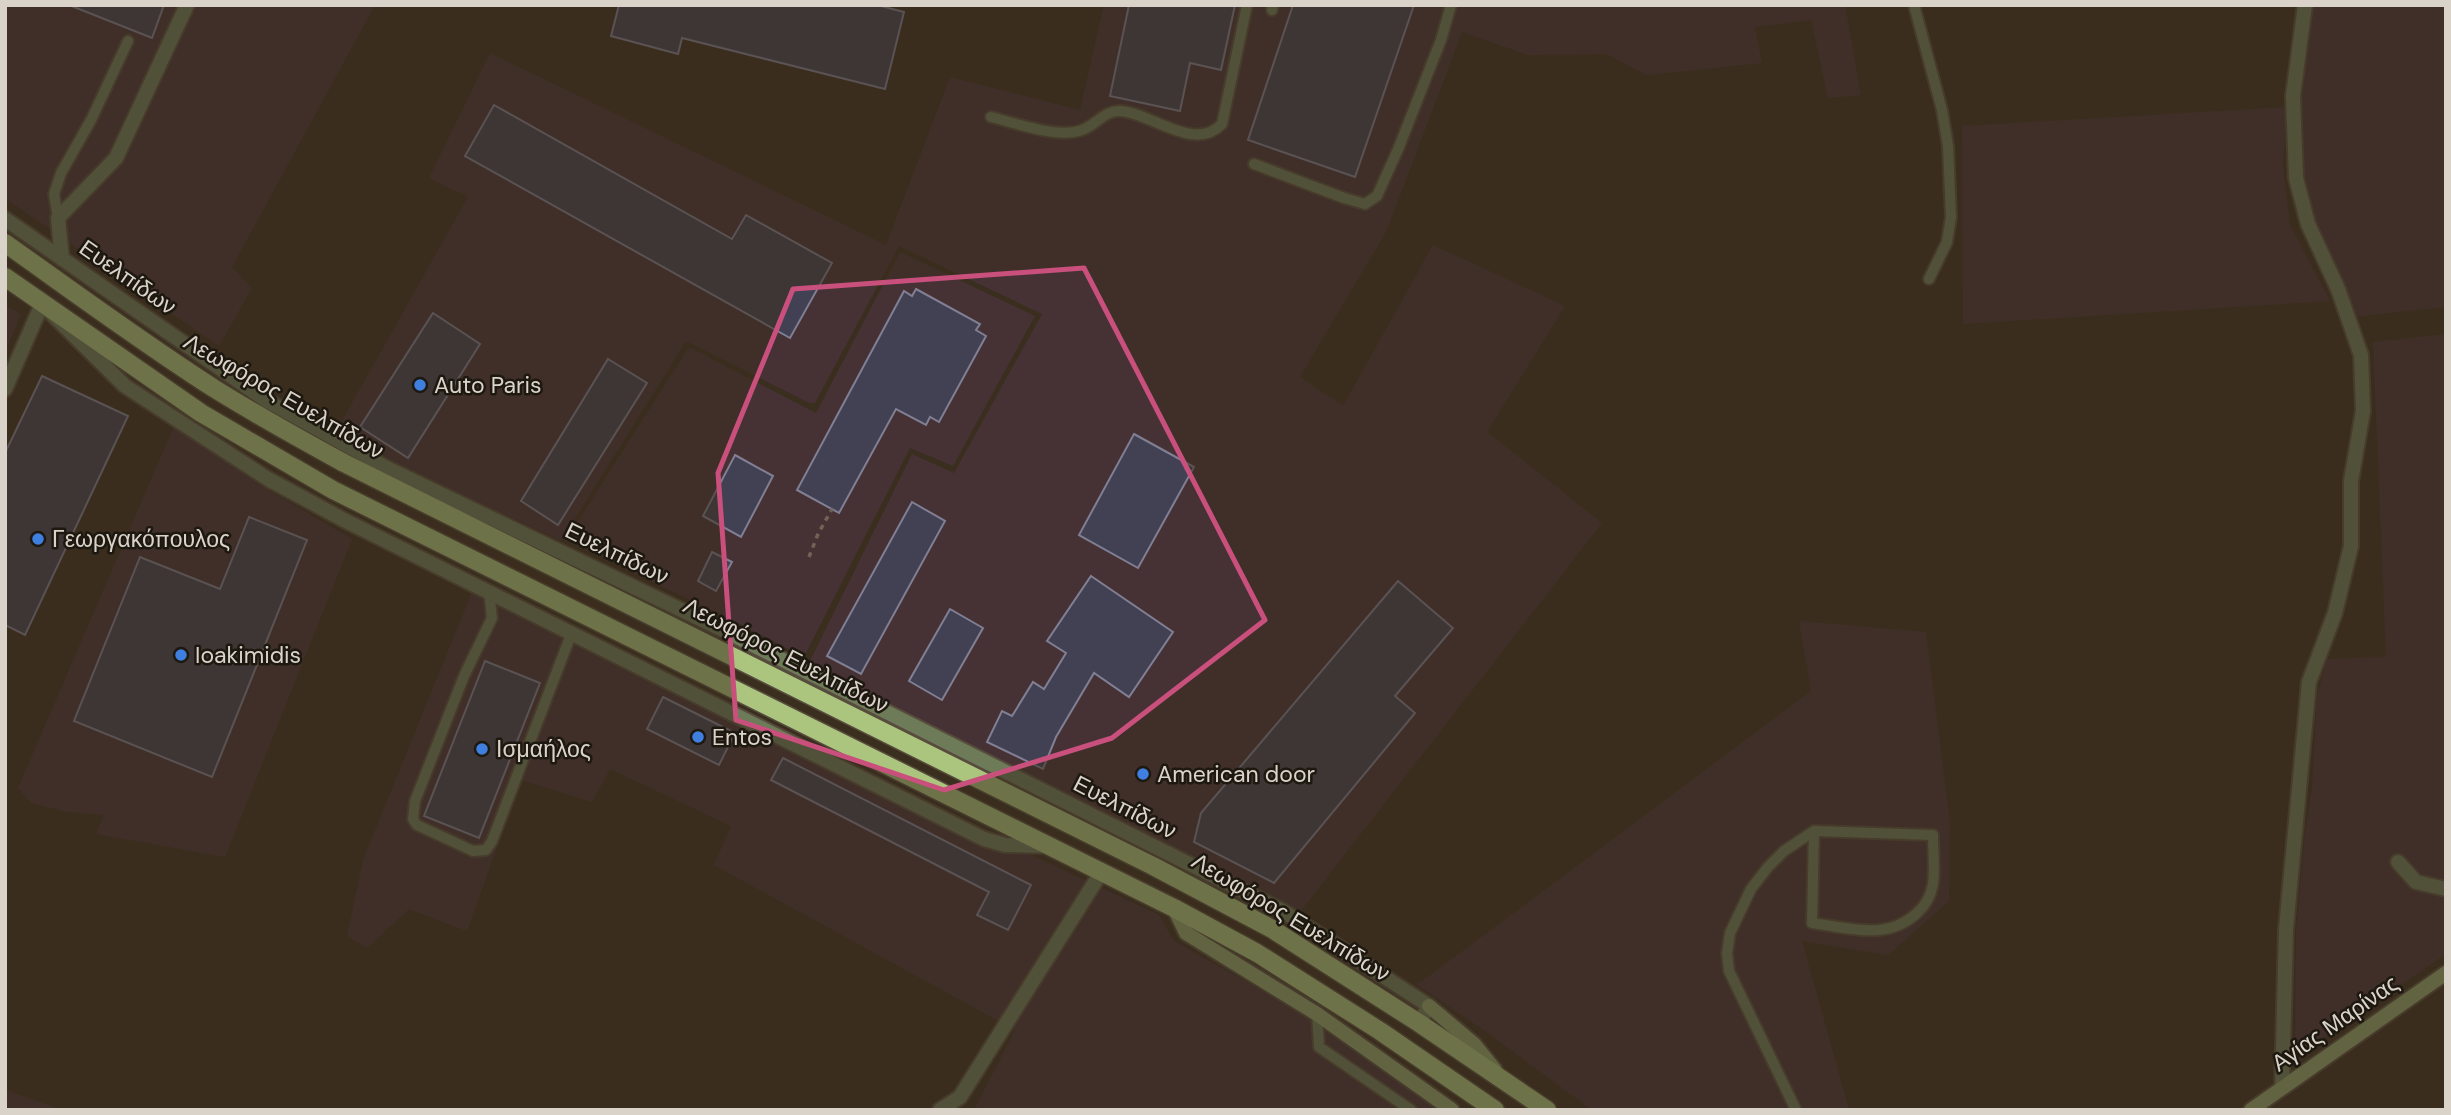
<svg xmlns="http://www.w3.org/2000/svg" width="2451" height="1115" font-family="'DM Sans',sans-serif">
<rect width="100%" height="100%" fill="#3a2e1e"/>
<path fill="#463235" d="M5,5H375L232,267L252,288L219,346L5,198Z
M1104,5H1845L1861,95L1828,98L1811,20L1755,27L1762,63L1647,75L1606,54L1528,55L1462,32L1387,230L1300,377L1343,406L1433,245L1565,306L1487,432L1602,523L1290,925L801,679L912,454L954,473L1042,314L899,246L815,403H809L686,341L561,541L393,462L339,426L468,197L429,178L490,53L886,245L950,77L1080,110Z
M2310,5H2446V307L2352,317L2314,224L2301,177L2298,96Z
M2287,107L2283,166L2290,225L2330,301L1963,324L1962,126Z
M900,252L1035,316L953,466L910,448L804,657L738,623L566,540L689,347L816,413Z
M5,305L21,314L5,352Z
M2446,334V954L2295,1057L2296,932L2305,833L2312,788L2317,696L2327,659L2386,657L2373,342Z
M175,424L253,481L352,539L225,857L96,834L104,815L67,812L31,803L18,788Z
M472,592L1159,915L1174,941L1321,1024L1444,1110H974L1015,1030L714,865L731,826L610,769L592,802L521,780L467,931L409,909L367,948L347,936L363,860Z
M1799,621L1926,632L1950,822L1949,901L1888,955L1802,941L1849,1110H1592L1491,1035L1417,985L1811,691Z
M5,1090L63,1110H5Z"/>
<path fill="#424153" stroke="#807f94" stroke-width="2" d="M69,5H164L152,38Z
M619,5H877L904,12L885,89L682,38L678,54L611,36Z
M1129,5H1235L1221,70L1190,63L1180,111L1110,96Z
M1293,5H1414L1355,177L1248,140Z
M494,105L732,239L746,215L832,263L790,338L465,156Z
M916,289L980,324L976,330L986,336L939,422L930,417L926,425L896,409L839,513L797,490L904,291L912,296Z
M433,313L480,344L408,458L360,427Z
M608,359L647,383L558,525L521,501Z
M42,376L128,416L25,635L5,625V453Z
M1134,434L1194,467L1138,568L1079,535Z
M735,455L773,476L741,537L703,516Z
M912,502L945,521L861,674L827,656Z
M249,517L307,540L212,777L74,721L140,557L220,589Z
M712,552L732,562L716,591L698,581Z
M1091,576L1173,632L1129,697L1094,673L1056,737L1043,769L987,742L1002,711L1012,716L1033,682L1044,689L1066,653L1047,641Z
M1398,581L1453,628L1395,696L1415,713L1274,883L1194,842L1201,813Z
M950,609L983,628L942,700L909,681Z
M485,661L540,683L479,838L424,816Z
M663,697L735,733L719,765L647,729Z
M783,758L1031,885L1008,930L977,915L989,892L771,780Z"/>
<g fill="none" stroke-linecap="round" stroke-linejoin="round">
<defs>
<path id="lane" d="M1914,5L1942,110L1948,146L1951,217L1947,242L1929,279
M1272,10L1273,5
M991,117C1016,123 1058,139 1082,130C1095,126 1105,110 1120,111C1152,113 1194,153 1222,124L1247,5
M1254,164L1344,198L1365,204L1377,196L1399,147L1441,40L1451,5
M58,218L54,194L61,173L91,120L128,41
M489,591L492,618L464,676L415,801L413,819L417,825L473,851L486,850L492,841L572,632
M1317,1014L1319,1047L1411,1110
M1796,1110L1729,971L1727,953L1730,933L1751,889L1768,867L1784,851L1814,831L1933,835C1933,851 1935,868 1933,884C1931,896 1926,905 1917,913C1887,941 1850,928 1812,923L1814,831"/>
<path id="street" d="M5,219L267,401L387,468L729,633L1283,911L1429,1006L1419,1023
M62,259L58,218L116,158L187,5
M5,389L42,304L125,386L268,479L344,520L984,839L1005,845L1046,846
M2398,862L2416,882L2446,889
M2282,1088L2286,929L2309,682L2335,613L2351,546V481L2363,411L2361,355L2338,289L2308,224L2296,178L2293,96L2305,5
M940,1110L960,1097L1102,871"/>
<path id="secondary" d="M1174,908L1186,933L1317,1014L1452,1110
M1429,1006L1474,1044L1495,1070
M2251,1110L2446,973"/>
<path id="primary" d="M5,243C74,292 143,343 215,389C257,415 300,439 344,463L1153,866L1272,929L1419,1023L1547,1110
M5,277L201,413L333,490L1174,908L1257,953L1380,1031L1495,1110"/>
</defs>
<use href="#lane" stroke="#574c3d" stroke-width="14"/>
<use href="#street" stroke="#574c3d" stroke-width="18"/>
<use href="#secondary" stroke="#574c3d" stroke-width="18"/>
<use href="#primary" stroke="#574c3d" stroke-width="21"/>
<path stroke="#6e6355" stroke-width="3.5" stroke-dasharray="5 5" stroke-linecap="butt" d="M809,557L818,534L832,509"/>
<use href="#lane" stroke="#6e7b59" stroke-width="10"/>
<use href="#street" stroke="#6e7b59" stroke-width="14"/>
<use href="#secondary" stroke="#91a56e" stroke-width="14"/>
<use href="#primary" stroke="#abc57e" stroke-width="18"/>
</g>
<path d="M0 0H2451V1115H0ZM1084,268L1265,620L1112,738L944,790L736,720L718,473L793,289Z" fill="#3a2e1e" fill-opacity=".55" fill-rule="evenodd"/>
<path fill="none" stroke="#c9507c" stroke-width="5" stroke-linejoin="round" d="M1084,268L1265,620L1112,738L944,790L736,720L718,473L793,289Z"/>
<g fill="#3f7fe0" stroke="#1d1810" stroke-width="2.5">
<circle cx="420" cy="385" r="7"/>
<circle cx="38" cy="539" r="7"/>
<circle cx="181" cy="655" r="7"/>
<circle cx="698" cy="737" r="7"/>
<circle cx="482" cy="749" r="7"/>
<circle cx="1143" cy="774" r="7"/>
</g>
<g text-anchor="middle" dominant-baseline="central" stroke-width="5" stroke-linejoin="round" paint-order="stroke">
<g font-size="23" fill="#dad3c9" stroke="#1d1810">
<text transform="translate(128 277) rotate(35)">Ευελπίδων</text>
<text transform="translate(284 396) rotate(30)">Λεωφόρος Ευελπίδων</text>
<text transform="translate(617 553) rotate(26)">Ευελπίδων</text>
<text transform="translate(786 655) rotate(27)">Λεωφόρος Ευελπίδων</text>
<text transform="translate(1125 807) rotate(27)">Ευελπίδων</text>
<text transform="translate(1291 917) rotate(31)">Λεωφόρος Ευελπίδων</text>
<text transform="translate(2335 1023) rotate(-35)">Αγίας Μαρίνας</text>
</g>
<g font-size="23" fill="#dad3c9" stroke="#1d1810" text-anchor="start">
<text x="434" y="385">Auto Paris</text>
<text x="52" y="539">Γεωργακόπουλος</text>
<text x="195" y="655">Ioakimidis</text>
<text x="712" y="737">Entos</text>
<text x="496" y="749">Ισμαήλος</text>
<text x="1157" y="774">American door</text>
</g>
</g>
<rect width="2451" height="1115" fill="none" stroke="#dad3c9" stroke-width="14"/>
</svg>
